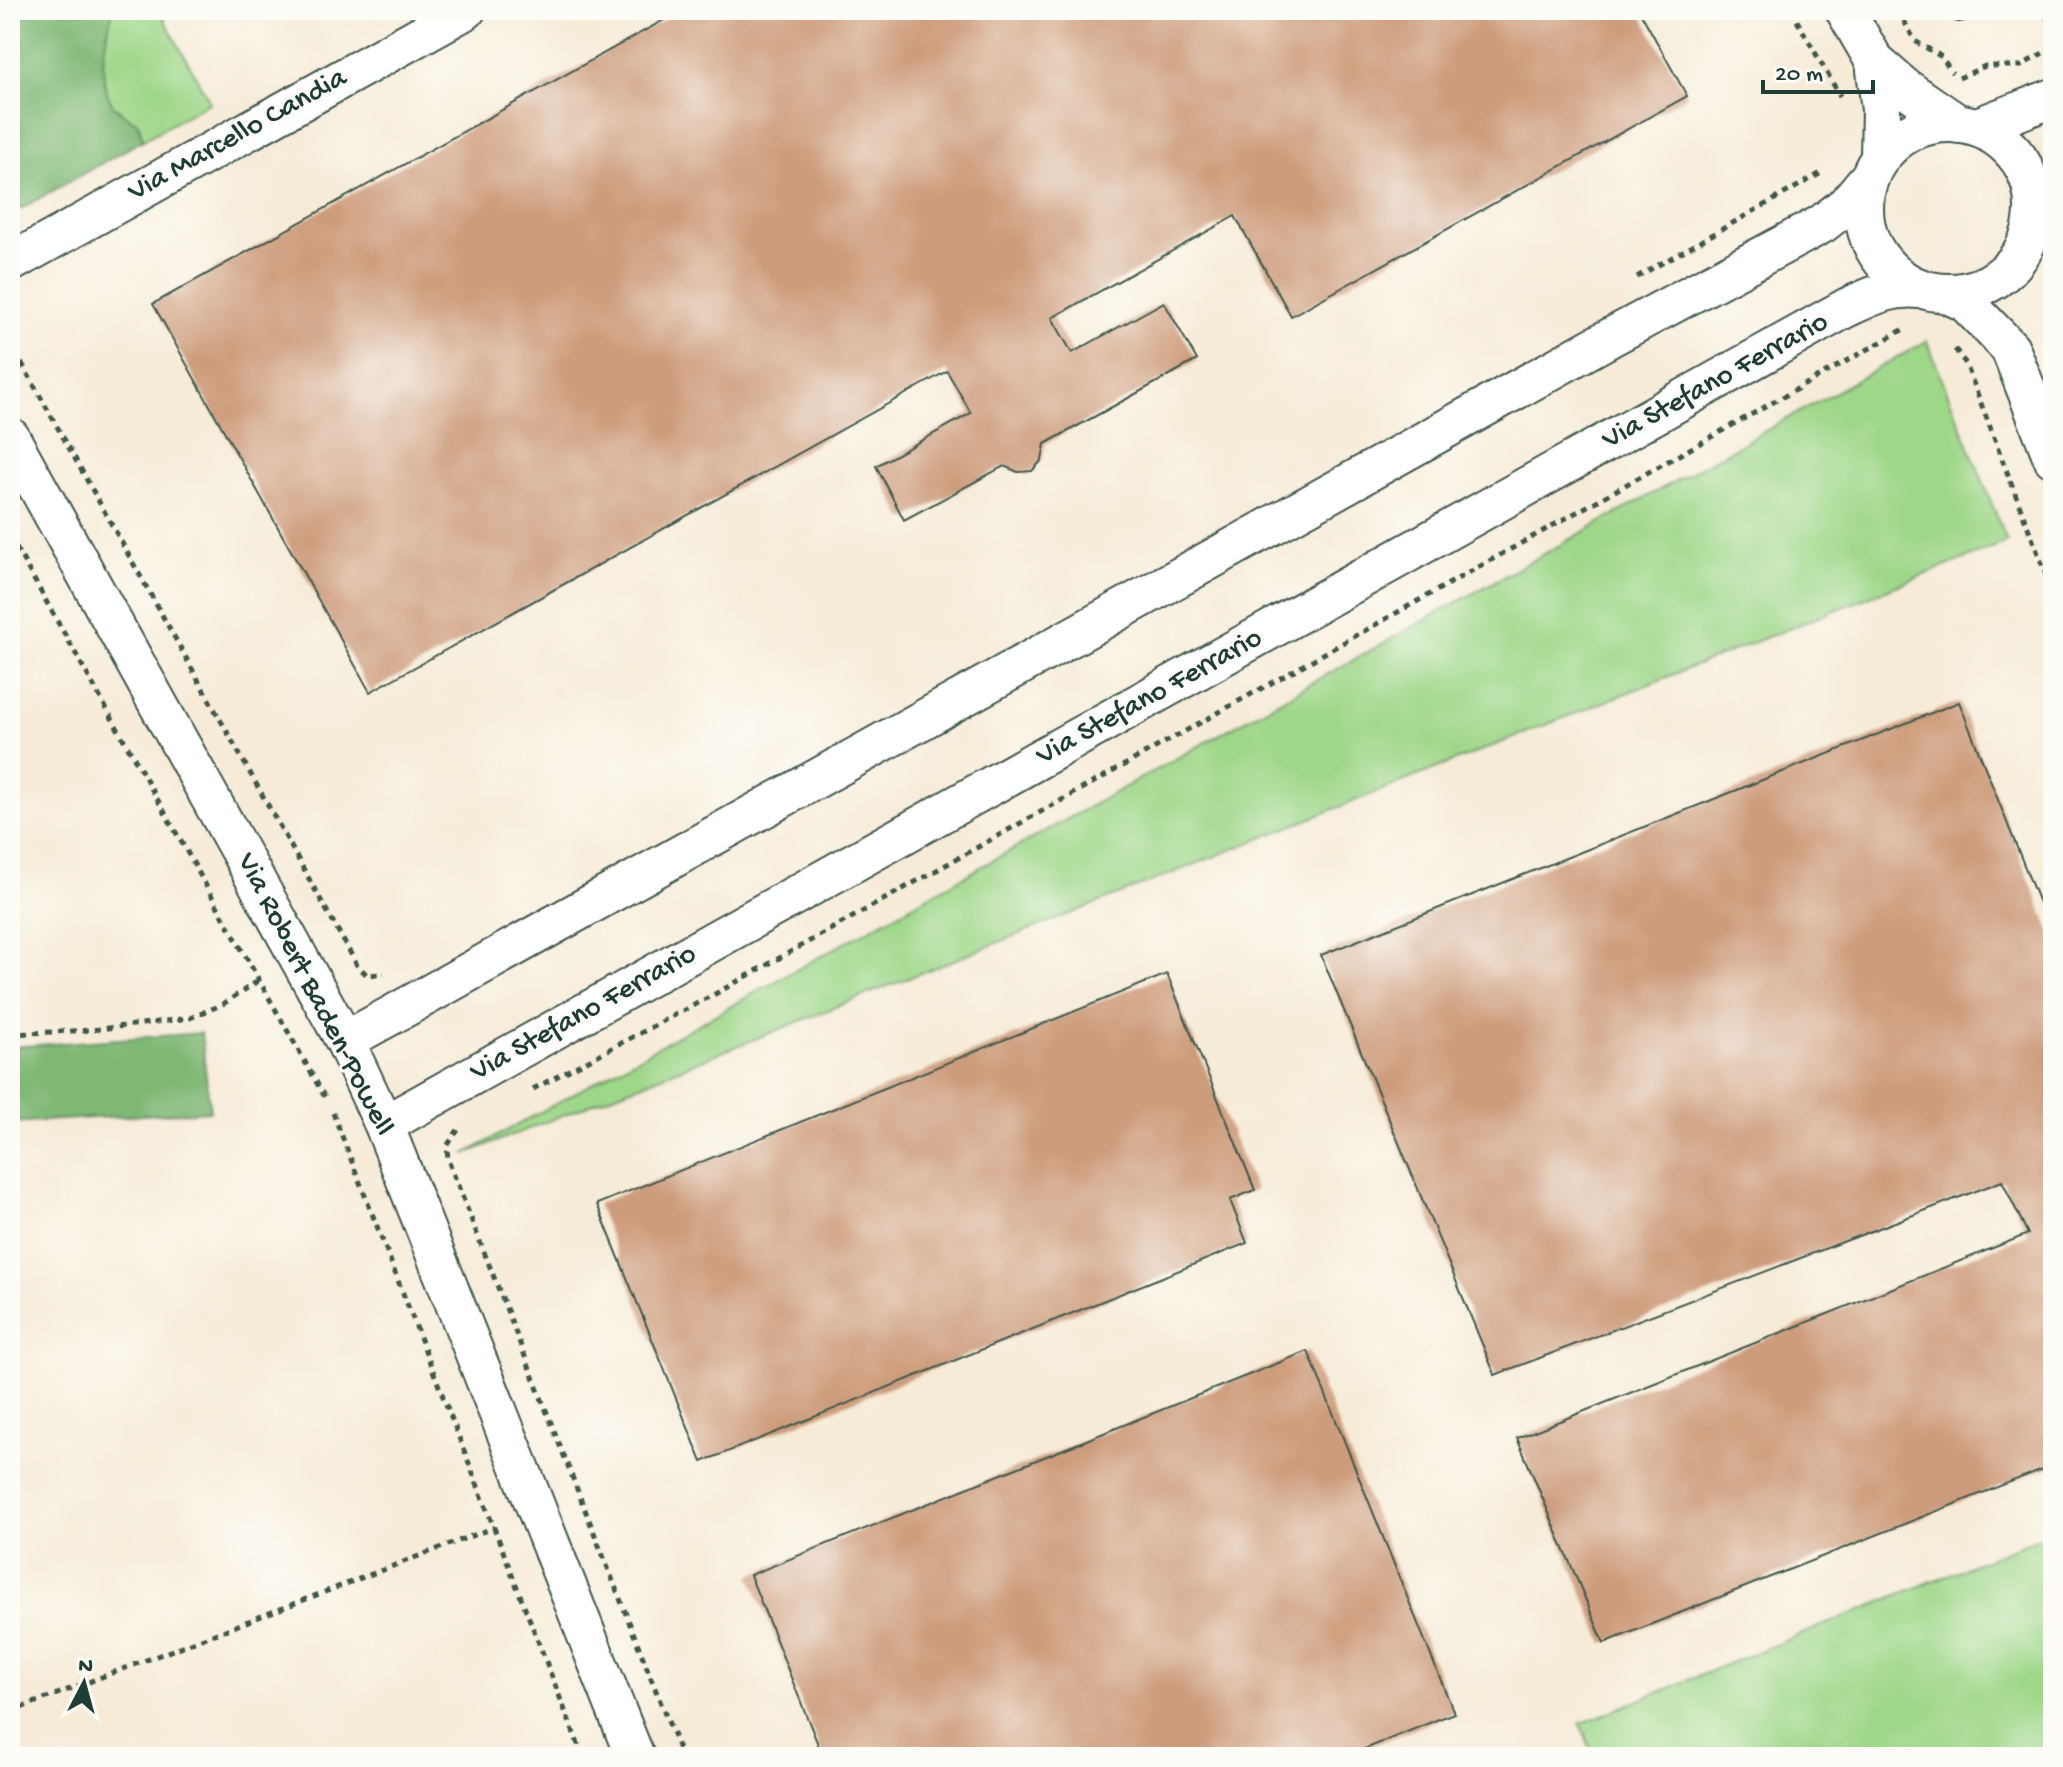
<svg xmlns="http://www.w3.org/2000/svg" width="2063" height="1767" font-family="'Gochi Hand',sans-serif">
<rect width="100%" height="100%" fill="#fdfcf7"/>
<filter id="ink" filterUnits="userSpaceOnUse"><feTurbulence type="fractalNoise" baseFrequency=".0125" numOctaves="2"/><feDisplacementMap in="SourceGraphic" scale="16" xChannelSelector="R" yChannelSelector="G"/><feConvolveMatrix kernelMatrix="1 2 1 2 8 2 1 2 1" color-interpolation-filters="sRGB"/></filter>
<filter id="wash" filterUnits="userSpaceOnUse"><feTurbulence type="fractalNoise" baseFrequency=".006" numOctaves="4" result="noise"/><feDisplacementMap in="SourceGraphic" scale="32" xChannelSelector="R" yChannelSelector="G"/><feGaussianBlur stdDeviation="1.8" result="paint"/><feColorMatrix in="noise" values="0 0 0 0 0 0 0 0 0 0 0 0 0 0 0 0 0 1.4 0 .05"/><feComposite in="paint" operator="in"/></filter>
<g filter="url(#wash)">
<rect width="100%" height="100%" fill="#f6ebd7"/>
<path fill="#9fd789" stroke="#5f8a5e" stroke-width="2" d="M113,10H159L210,102L143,140L138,123C130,118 117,112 112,104C96,76 105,39 113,10Z
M1927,341L2007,542L465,1154Z
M2053,1532V1757H1594L1580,1724Z"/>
<path fill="#7fb875" stroke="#4f7a54" stroke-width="2" d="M10,10H113C105,39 96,76 112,104C117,112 130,118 138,123L143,140L10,215Z
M201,1033L210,1111L10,1123V1047Z"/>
<g id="blocks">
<path fill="#cd9c7b" d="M682,10H1639L1687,96L1291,316L1235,216L1052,318L1072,353L1164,302L1197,360L1045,444L1042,460L1032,471L1018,472L1004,466L904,520L876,466L971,413L947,371L370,692L153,304Z
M1959,702L2053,938V1465L1604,1643L1517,1438L2028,1234L2002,1181L1495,1375L1321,955Z
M1167,974L1255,1190L1230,1200L1247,1243L702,1462L597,1204Z
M1308,1351L1454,1713L1345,1757H823L750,1575Z"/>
</g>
</g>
<g filter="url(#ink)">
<use href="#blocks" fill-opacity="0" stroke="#3f574c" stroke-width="2"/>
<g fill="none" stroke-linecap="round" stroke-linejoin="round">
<defs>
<path id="lane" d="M1958,10L1959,12L1964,10
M2052,10L2053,12"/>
<path id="street" d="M1845,10L1875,62L1881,110L1880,156
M1875,62L1904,87L1958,124
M1864 208a85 85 0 1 1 170 0a85 85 0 1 1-170 0Z
M1977,127L2053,98
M10,263L466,10
M1947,294L1965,302L2010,348L2053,458
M10,437L345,1041L384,1125L635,1757
M345,1041L1613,336L1822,224L1846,205L1867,180
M384,1125L1846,308C1872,296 1891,286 1920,289"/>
</defs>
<use href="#lane" stroke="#3f574c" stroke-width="22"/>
<use href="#street" stroke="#3f574c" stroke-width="42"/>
<path stroke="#3f574c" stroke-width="5" stroke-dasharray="6 6" stroke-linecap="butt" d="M1791,10L1840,96
M1898,10L1915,41L1942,57L1952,73
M1959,78L1985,66H2021L2053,47
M1637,277L1823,172
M2053,321L2051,326L2053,334
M10,342L357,965L367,975L384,974
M1955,349L1966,364L2053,593
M10,537L327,1101
M10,1034L92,1030L190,1018L223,1004L258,981
M533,1089L715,994L1906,328
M333,1113L583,1757
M458,1130L447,1146L448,1160L682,1757
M10,1712L495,1527"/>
<use href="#lane" stroke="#fff" stroke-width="18"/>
<use href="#street" stroke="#fff" stroke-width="38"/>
</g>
</g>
<g text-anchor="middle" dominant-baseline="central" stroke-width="6" stroke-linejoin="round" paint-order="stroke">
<g font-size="30" fill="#1f3d34" stroke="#fdfcf7">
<text transform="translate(238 136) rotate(-29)">Via Marcello Candia</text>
<text transform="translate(1716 382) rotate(-29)">Via Stefano Ferrario</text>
<text transform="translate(1150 698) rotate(-29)">Via Stefano Ferrario</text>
<text transform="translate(314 995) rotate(63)">Via Robert Baden-Powell</text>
<text transform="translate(584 1014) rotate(-29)">Via Stefano Ferrario</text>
</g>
</g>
<rect width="2063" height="1767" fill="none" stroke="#fdfcf7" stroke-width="40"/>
<g transform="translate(84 1683) rotate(6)" stroke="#fdfcf7" stroke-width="6" paint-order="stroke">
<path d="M0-6L14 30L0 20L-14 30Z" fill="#1f3d34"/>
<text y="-12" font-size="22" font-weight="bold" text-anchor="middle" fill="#1f3d34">N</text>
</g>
<path d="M1763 80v12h110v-12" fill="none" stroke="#1f3d34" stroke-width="4"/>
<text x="1775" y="80" font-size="24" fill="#1f3d34" stroke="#fdfcf7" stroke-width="6" paint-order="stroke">20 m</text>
</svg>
